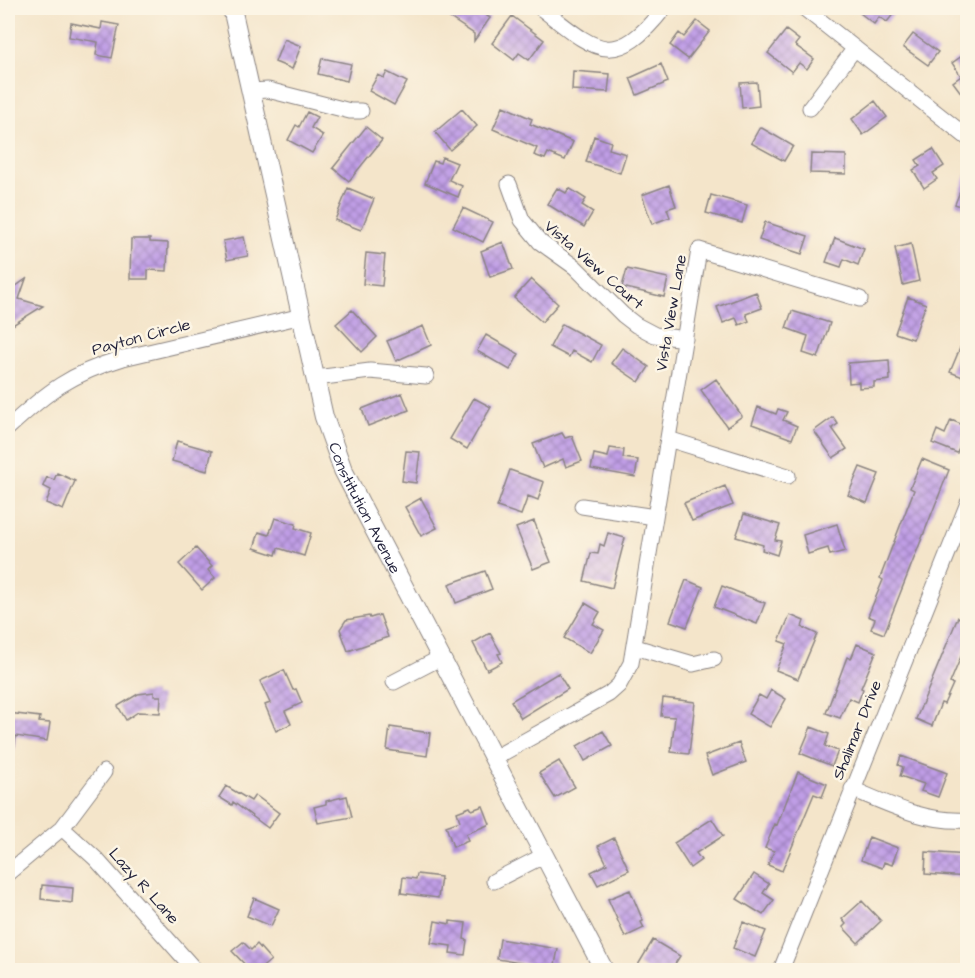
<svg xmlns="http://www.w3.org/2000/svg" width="975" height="978" font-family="'Architects Daughter',sans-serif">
<defs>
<pattern id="building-cross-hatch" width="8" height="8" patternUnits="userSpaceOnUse" patternTransform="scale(1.5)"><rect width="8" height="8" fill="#c09ee6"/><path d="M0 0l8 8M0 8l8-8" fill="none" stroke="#9c80bc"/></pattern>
</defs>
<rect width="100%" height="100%" fill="#fcf5e5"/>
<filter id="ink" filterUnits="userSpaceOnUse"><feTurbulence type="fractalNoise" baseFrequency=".0167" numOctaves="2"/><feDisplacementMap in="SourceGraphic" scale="12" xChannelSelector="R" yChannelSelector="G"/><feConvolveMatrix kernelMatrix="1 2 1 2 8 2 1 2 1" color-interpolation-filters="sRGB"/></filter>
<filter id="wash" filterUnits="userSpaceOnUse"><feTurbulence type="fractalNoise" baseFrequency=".008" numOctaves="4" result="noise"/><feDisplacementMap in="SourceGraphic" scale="24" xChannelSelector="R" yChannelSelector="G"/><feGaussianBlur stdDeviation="1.35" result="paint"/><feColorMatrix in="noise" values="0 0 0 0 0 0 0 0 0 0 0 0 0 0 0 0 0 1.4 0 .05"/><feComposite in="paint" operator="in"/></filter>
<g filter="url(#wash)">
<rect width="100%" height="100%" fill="#f4e5ca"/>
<g id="blocks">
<path fill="url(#building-cross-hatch)" d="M435,8H475L490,18L474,41V34Z
M864,8H898L887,22L879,17L874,24L860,13Z
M512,16L544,40L529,60L519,53L514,60L492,43Z
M697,21L710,31L688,59L670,45L679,33L684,37Z
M102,22L119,25L112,58L96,55L98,42L69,37L71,23L101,29Z
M786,30L799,40L795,45L814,59L807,69L799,63L792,72L768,53Z
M913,34L938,52L928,65L903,47Z
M284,39L301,46L292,69L275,62Z
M968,52V102L953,82L961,76L952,63Z
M322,58L351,64L347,81L318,74Z
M661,64L668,82L637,95L630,78Z
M573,71L610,74L608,92L572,90Z
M387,72L407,82L394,105L369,91L378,75L384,78Z
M757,82L759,106L742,108L740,83Z
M875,101L887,117L863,135L852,119Z
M503,106L532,119L530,124L573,142L565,160L548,153L545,159L534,155L537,148L493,129Z
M462,109L477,126L450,150L435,132Z
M307,112L317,117L311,128L323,135L312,153L288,140L296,125L299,127Z
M366,127L382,140L349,181L333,168Z
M760,127L793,146L784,161L751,143Z
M594,136L611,142L609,149L626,154L620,173L586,162Z
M933,149L944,166L933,173L937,179L924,188L913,170L920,166L916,160Z
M811,154L846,155V174L810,173Z
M442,157L457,163L449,180L462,186L458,197L425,183L434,161L440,163Z
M967,174L968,175V209L955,204Z
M669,185L676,206L667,209L670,217L652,224L642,195Z
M348,188L374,199L361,230L335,220Z
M557,188L566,193L569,188L586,199L582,205L593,212L584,227L547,204Z
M711,195L747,205L742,223L706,213Z
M463,208L493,222L483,242L453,227Z
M765,222L808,236L802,254L759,240Z
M244,237L248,256L227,260L223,241Z
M835,238L864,249L858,265L844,259L841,267L826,262Z
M131,239H150V242L168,243L167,271L148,270V279H130Z
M503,242L513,269L490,277L481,251Z
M911,244L919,281L903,285L895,248Z
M366,253L385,255L382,286L363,284Z
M627,269L668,278L664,297L622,287Z
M26,279L19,299L43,306L8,328V292Z
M531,279L558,304L542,322L514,298Z
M756,292L762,308L746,314L749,321L739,325L736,318L723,323L717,307Z
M908,297L926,304L913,339L895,333Z
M352,310L377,337L362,352L336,324Z
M792,311L830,323L818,358L803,353L808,336L786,328Z
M562,324L601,345L592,362L572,351L569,357L550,347Z
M423,326L431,345L396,361L387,341Z
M968,329V379L950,372Z
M486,335L519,354L510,370L477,351Z
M622,348L649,367L639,382L611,363Z
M889,360L890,380L874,382V387L859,388V382L849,383L848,363Z
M716,379L742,416L727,427L701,390Z
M402,393L409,410L368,426L362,409Z
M474,398L491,407L467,449L450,439Z
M758,407L776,414L778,409L787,412L783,420L797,426L792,439L752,424Z
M833,417L838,424L832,428L847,449L833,458L814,431Z
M951,420L968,427L957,453L932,443L937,430L945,434Z
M562,433L565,438L572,436L582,461L566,467L563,459L543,468L533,444Z
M177,441L212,451L207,471L172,461Z
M610,448L624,450L623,458L638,460L635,477L591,469L594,454L608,457Z
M406,451L420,452L416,483L402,481Z
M922,459L949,470L884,634L871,629L875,619L868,616L883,580L880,578L914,490L910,488Z
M860,467L879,474L867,503L848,495Z
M510,470L544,482L538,500L528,496L521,515L497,507Z
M57,473L75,481L63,510L46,503L51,490L43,486L47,477L54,480Z
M725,486L733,505L692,521L684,503Z
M421,498L437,528L421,536L405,507Z
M744,514L780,525L775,540L781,541L777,555L762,550L763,545L736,537Z
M275,518L296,524L295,528L311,533L304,556L278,548L276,555L254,548L259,532L269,535Z
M534,521L551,562L533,569L516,528Z
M837,524L845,551L830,555L828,548L808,554L803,535Z
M608,533L625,538L612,588L584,581L591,553L598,554L600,544L604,546Z
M196,548L212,566L208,570L215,578L202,590L179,564Z
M485,571L492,589L456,603L449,584Z
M686,580L703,587L687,627L670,621Z
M722,586L765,603L757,624L714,607Z
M585,603L600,612L593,624L604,630L590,653L564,638Z
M380,615L388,637L348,651L340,629L346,620L369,616L370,618Z
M790,615L804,621L802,627L817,634L798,679L776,670L787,644L779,641Z
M958,617L968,621V640L950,683L953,684L944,704L941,703L932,726L916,719Z
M490,633L501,653L498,654L502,662L487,670L473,643Z
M857,644L876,652L861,688L863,689L858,702L849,698L840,718L826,713L847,657L851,659Z
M284,670L293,690L296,689L302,703L285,711L291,724L276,731L265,705L270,703L260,681Z
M558,673L568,689L521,718L511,701Z
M771,690L786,699L770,727L748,714L759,695L766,699Z
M154,692V696H161L160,713L138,712L126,720L118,706L138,694Z
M663,698L695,702L689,754L671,752L675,717L661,716Z
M8,713L40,717L39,722L50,723L47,741L16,736L13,756L8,755Z
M390,727L430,733L427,756L387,750Z
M811,727L829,734L825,746L838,751L832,766L800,753Z
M603,731L612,746L585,761L577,746Z
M739,743L746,762L712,775L705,756Z
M901,756L947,773L938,797L921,791L924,784L900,776L903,767L898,765Z
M559,761L575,787L555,798L539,773Z
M798,772L827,784L822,797L814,794L782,871L768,865L774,851L765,848L775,824L777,825Z
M226,786L251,801L255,795L279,813L268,828L233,802L232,805L219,797Z
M347,796L352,817L318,823L314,807L326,804V801Z
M483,806L490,824L466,834L468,841L453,847L446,826L460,821L457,812L470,807L472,810Z
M712,819L723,836L696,853L701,860L690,868L674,843Z
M869,837L898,848L892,865L884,862L882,868L861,860Z
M614,838L629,870L598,885L591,872L607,864L598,846Z
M926,852L968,855V877L925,874Z
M417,874L441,877L438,898L401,893L403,877L416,879Z
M754,874L769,884L763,893L774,900L763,915L737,899Z
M42,885L73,888L72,903L41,899Z
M630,890L643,921L641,922L644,928L625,937L608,899Z
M254,898L279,909L271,926L247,916Z
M862,901L881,921L858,943L843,927L846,924L842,919Z
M435,921L450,924V921L466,923L464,939L467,940L465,955L450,953L451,946L431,943Z
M743,922L766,931L755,957L733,948Z
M500,939L558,949L554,970H526L527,964L497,959Z
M653,940L680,956L671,970H647L638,965Z
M243,942L251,950L257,944L271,960L259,970H250L232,951Z"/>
</g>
</g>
<g filter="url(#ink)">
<use href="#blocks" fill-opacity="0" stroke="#8b8482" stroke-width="1.5"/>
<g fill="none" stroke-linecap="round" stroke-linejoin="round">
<defs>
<path id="minor" d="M541,8C595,50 614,72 664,8
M804,8L968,138
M251,91L268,90L350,111H361
M810,108L855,48
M509,184L522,220L540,242L575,267L623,315L636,325L655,335L685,339
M316,378L370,371L426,376
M8,428C48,391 70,374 123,358L302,316
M668,439L788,476
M582,506L655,517
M635,647L693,664L714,659
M394,682L442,657
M494,758L609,694L619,685L631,663L699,250L860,299
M852,789C890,805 926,823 968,820
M62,828L96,859L195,970
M8,873L62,828L104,772
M494,881L545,855
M781,970L968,503"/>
<g id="major">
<path id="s1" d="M232,8L324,417L343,470L604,970"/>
</g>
</defs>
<use href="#minor" stroke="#8b8482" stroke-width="17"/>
<use href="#major" stroke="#8b8482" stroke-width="20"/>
<use href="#minor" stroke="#fff" stroke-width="15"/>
<use href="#major" stroke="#fff" stroke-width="18"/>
</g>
</g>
<g text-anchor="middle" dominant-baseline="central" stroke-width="5" stroke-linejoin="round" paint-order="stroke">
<g font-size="16" fill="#22223b" stroke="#fcf5e5">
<text transform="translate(594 265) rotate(41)">Vista View Court</text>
<text transform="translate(671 313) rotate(-80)">Vista View Lane</text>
<text transform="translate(141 337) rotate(-15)">Payton Circle</text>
<text stroke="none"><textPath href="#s1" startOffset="519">Constitution Avenue</textPath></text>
<text transform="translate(857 730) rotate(-68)">Shalimar Drive</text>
<text transform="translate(144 886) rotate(48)">Lazy R Lane</text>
</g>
</g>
<rect width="975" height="978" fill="none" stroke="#fcf5e5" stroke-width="30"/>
</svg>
